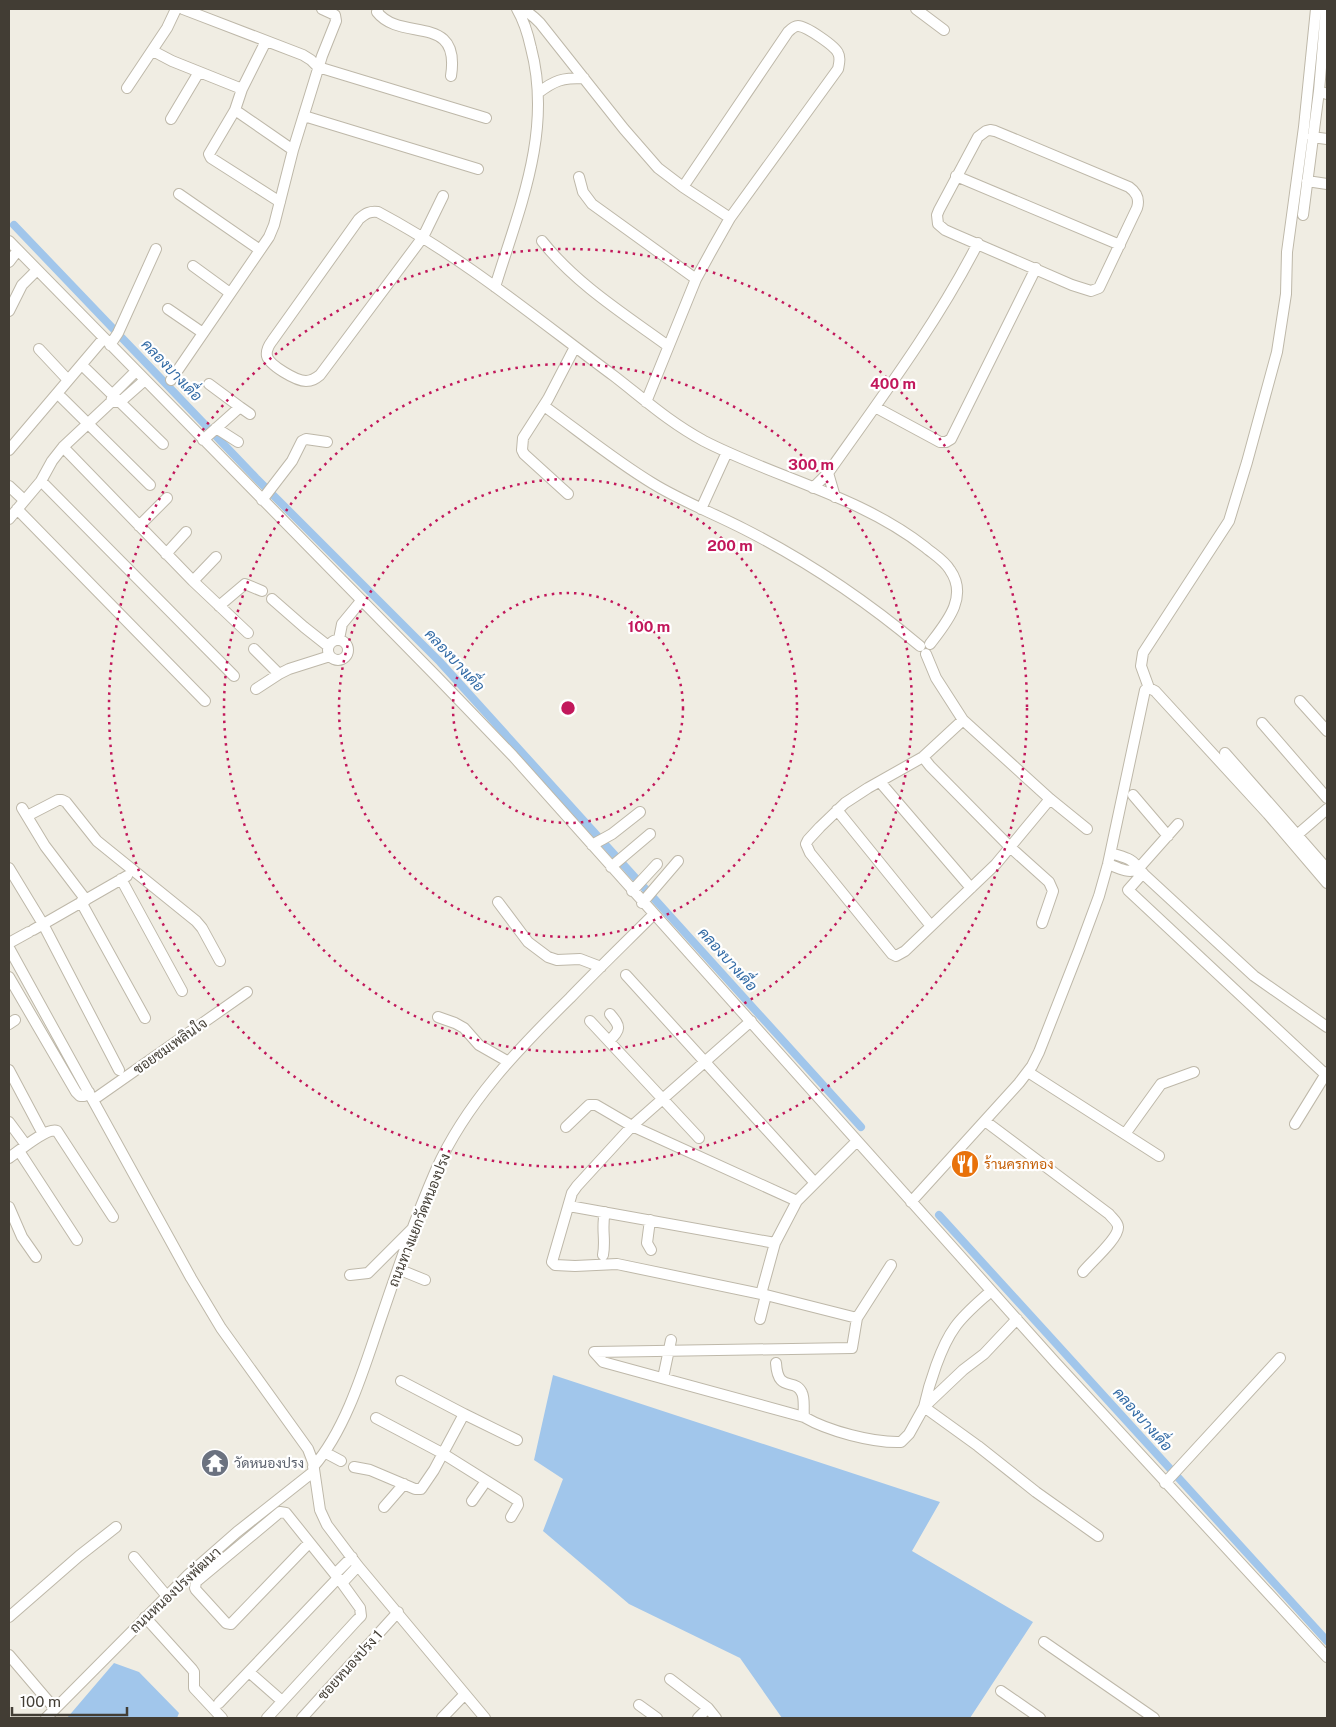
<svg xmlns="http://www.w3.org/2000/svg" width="1336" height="1727" font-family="'Public Sans',Sarabun,sans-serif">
<rect width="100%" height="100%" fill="#f0ede3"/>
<path fill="#a1c6eb" d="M553,1375L940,1502L912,1551L1033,1622L970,1718H782L740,1658L629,1604L543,1531L563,1479L534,1460Z
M114,1663L139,1672L179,1713L177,1718H67Z"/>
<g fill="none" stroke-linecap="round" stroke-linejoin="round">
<path stroke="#a1c6eb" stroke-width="8" d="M14,225L256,478L440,662L861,1127
M939,1215L1327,1641"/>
<defs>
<path id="minor" d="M183,9L303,55L311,60L318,67L486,118
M378,9L377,12C401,43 461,12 451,76
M517,9C527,10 533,16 540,23L624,129L658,168L683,187L730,218
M916,9L944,30
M1326,9L1319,91L1327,94
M153,51L172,61L242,89L235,110L293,150
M127,88L167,28L176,9
M242,89L266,41
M538,93C555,80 562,78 584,78
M235,110L209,154L211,158L280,202
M304,116L478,169
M171,119L199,72
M990,130L995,131L1129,187C1136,192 1140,198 1137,208L1099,288L1091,291L1072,285L954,234L945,230L938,224L937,215L939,210L978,137L986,131Z
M1312,137L1327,139
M956,176L1120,245
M579,177L583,192L592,204L696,279
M1307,181L1327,184
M179,194L260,250
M443,196L423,237L320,375C315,379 312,381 306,381C296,381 269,365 267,356C266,351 269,345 272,341L359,219C366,213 370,211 378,212C463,257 537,319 614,376C645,400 669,422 704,441C776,478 860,496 925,547C933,554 944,560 950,570C969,597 946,623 930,644
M1303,215L1319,91
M9,241L436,676L513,756L1055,1362L1327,1657
M542,241C576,284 624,314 668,346
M9,262L18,250
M193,266L230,293
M495,287C519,209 553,131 531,48C528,34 524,21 517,9
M168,309L203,333
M9,311L22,285L37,270
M110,345L118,333L156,249
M39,349L68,380
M86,369L163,444
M136,371L113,394L111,402H120L145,380
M171,380L269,237L274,225L293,150L322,56L336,21L335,15L322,9
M209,384L240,407
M62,398L150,485
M646,402L696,279L713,248L730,218L838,69C839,64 841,58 838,53C835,46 806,26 798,26C794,26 791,29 788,32L683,187
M544,406C580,432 614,460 652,483C681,501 713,513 744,529C807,561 865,600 920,646
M875,407L940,442H946L951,439L1036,268
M216,428L238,442
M203,440L240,407L250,414
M63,447L193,581L248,633
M9,450L104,338
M828,473L835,497
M41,481L234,676
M9,486L24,500
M813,488L828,473C881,398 936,325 978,243
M568,494L524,454L522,450L523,438L548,399L575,347
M262,500L292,461L302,441L306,439L327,442
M17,509L205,701
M701,509L727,452
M9,519L41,481L52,461L63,447L111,402
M139,526L167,498
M166,554L186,532
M193,581L216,557
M272,599L304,627L328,646
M219,606L245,584L262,591
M339,639L342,624L361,601
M328 650a10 10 0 1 1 20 0a10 10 0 1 1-20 0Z
M254,649L279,674
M926,654L936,678L963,720L1050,799L1087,829
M1149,688L1141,666L1143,653L1229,521L1247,462L1277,352L1286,294L1287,252L1304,127L1316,9
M256,689L279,674L289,669L330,656
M1300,701L1327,731
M963,720L923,757L868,788L845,803L820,827L808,840L806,844L810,853L892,954L896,956L905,951L996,864L1050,799
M1262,723L1327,798
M1225,753L1327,869
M923,757L930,766L1010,847L1049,882L1053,891L1042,923
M880,782L971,888
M1133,795L1168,836
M22,808L45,846L86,900
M837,810L931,926
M27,816L58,800H62L66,802L97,841L196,921L202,928L220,961
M1297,835L1327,809
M592,845L612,834L640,812
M1111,853C1122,857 1134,858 1138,869L1254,976L1327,1027
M1108,864C1118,868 1129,874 1138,869L1178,824
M611,867L650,834
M9,868L43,924L119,1070
M1143,873L1128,890L1325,1074
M121,879L182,991
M632,891L657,864
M81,902L145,1018
M498,902L528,942L548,957L557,960L580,959L601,967
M642,903L678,861
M33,930L127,876
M9,943L29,932
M9,948L191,1278L221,1328L308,1449L313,1462L320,1510L327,1525L358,1566L485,1718
M626,975L815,1183
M9,977L76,1092L80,1096H84L89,1092
M438,1017L455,1023L464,1028L479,1045L507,1061
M590,1021L699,1138
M751,1021L632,1126L577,1186L572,1193L552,1262L555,1265L575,1266L617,1264L766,1295L857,1318
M9,1024L15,1020
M609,1041C621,1029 621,1027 610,1014
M9,1070L43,1134
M1028,1072L1159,1156
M93,1100L247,992
M985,1121L1109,1214C1112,1218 1118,1222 1118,1227C1119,1238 1090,1263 1083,1272
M9,1122L26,1145
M1295,1124L1327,1072
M566,1127L589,1105H596L632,1126L797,1201
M1125,1134L1161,1084L1194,1072
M19,1151L77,1240
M9,1158C19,1151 47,1127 57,1131L113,1217
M911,1202L1019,1083L1032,1066L1039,1052L1079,950L1099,896L1108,864L1145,690L1149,688L1155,691L1268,814L1327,883
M569,1206L775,1243
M9,1207L22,1237L36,1257
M650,1220L647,1243L651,1250
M603,1255C606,1239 601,1228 605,1212
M891,1265L857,1318L852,1348L594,1352L603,1362L804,1417C828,1431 873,1443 901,1442L909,1434L924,1407L963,1370L984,1354L1017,1319
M398,1269L425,1280
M350,1275L368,1273L413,1228
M991,1291C979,1302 965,1313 955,1327C941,1346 929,1384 924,1407L978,1446L1036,1492L1098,1536
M761,1294L775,1243L797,1201L857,1141
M760,1319L766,1295
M776,1363C778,1394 795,1377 802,1393C805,1399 803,1410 804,1417
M663,1378L671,1340
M401,1381L464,1414L517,1440
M376,1418L442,1453L517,1500L518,1505L511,1517
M326,1453L341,1461
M313,1467C344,1432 362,1375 377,1330C395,1277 413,1223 436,1170C466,1103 518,1049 570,998C597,970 625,943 653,915
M354,1467L370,1470L415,1489H421L434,1470L464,1414
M1165,1483L1280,1358
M472,1501L486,1481
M384,1507L404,1484
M134,1557L166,1595
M335,1574L352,1557
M342,1583L358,1566
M9,1617L79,1556L116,1527
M145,1617L192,1669L194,1672V1688L222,1718
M1044,1642L1154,1718
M9,1655L55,1709
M249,1672L282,1701
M670,1679L708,1708L716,1718
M1001,1691L1040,1718
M219,1703L338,1578
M639,1705L657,1718
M46,1718L188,1575L237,1532L313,1472
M267,1718L357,1620L361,1616L360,1608L342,1583L286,1513L280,1512L196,1582L195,1588L196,1590L226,1623L231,1624L309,1543
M302,1718L398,1612
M442,1718L465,1694
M698,1718L708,1708"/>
</defs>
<use href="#minor" stroke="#beb8a9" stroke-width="12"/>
<use href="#minor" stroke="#fff" stroke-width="10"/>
</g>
<g fill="none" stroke="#c2185b" stroke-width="2.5" stroke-dasharray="2.5 5">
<circle cx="568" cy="708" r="115"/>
<circle cx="568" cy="708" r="229"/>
<circle cx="568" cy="708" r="344"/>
<circle cx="568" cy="708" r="459"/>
</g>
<defs>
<symbol id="restaurant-disc" viewBox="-11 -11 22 22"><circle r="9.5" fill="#e8710a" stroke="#fff"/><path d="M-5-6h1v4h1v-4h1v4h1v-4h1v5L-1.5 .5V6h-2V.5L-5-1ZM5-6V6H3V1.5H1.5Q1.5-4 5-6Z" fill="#fff"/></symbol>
<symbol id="temple-disc" viewBox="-11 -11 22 22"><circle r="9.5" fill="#6b7280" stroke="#fff"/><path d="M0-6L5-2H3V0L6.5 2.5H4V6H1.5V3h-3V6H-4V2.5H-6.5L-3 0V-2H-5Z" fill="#fff"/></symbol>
</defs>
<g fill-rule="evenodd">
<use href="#restaurant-disc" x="949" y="1148" width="32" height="32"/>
<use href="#temple-disc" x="199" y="1447" width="32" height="32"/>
</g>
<g text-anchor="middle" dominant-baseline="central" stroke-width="4.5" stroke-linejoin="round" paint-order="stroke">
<g font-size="14" fill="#423d34" stroke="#fff">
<text transform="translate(170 1046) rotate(-35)">ซอยชมเพลินใจ</text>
<text transform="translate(419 1220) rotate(-68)">ถนนทางแยกวัดหนองปรง</text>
<text transform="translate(175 1590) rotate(-43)">ถนนหนองปรงพัฒนา</text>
<text transform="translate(350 1665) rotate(-48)">ซอยหนองปรง 1</text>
</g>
<g font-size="14" fill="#c56008" stroke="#fff" text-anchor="start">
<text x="984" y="1164">ร้านครกทอง</text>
</g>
<g font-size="14" fill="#5b616d" stroke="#fff" text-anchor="start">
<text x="234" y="1463">วัดหนองปรง</text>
</g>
<g font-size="15" font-style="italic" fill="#346ca6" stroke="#fff">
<text transform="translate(172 370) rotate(46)">คลองบางเดื่อ</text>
<text transform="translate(455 660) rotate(47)">คลองบางเดื่อ</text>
<text transform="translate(728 959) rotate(48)">คลองบางเดื่อ</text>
<text transform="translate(1143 1419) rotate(48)">คลองบางเดื่อ</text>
</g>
</g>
<circle cx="568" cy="708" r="8" fill="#c2185b" stroke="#fff" stroke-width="2.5"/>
<g font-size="15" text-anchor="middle" font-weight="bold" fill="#c2185b" stroke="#fff" stroke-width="4.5" stroke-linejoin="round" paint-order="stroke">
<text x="893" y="389">400 m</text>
<text x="811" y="470">300 m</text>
<text x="730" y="551">200 m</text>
<text x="649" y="632">100 m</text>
</g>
<rect width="1336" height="1727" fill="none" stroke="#423d34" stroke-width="20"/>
<path d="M12 1707v8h115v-8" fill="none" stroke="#423d34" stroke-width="2.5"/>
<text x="20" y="1707" font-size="15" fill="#423d34" stroke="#ffffff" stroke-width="4" paint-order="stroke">100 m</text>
</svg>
